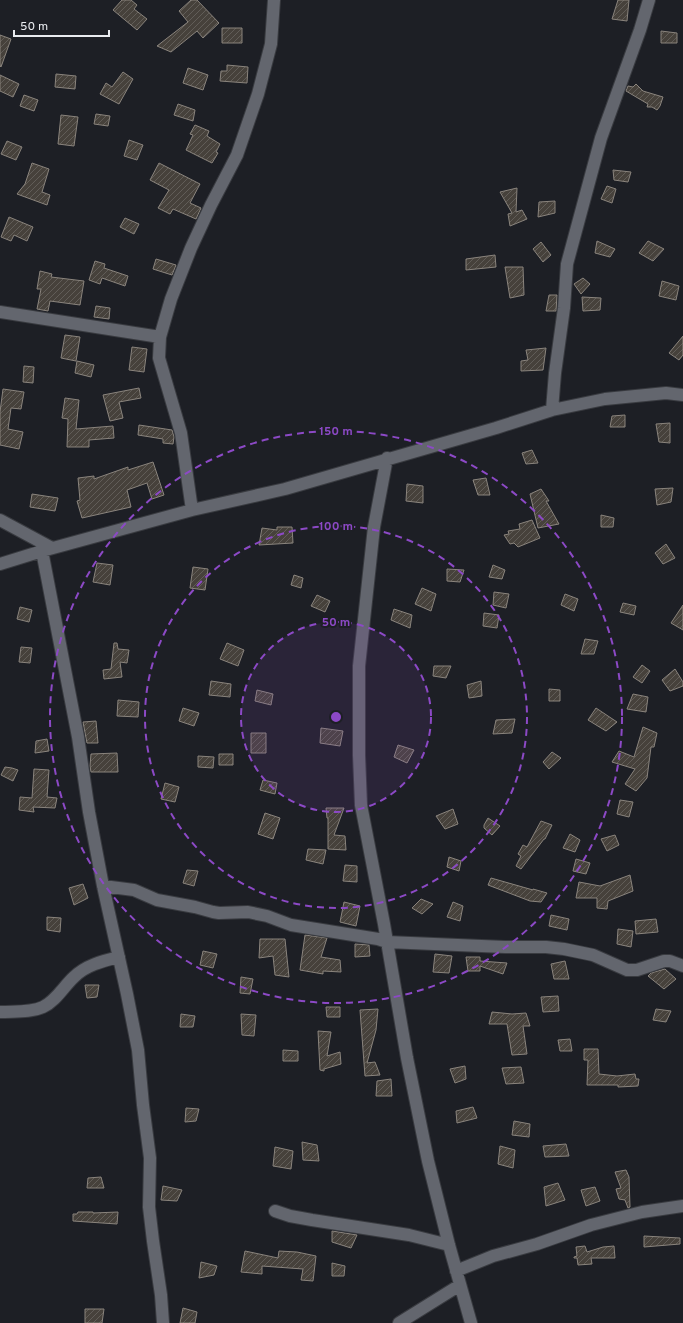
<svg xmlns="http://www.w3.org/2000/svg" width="683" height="1323" font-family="Overpass,sans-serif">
<defs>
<pattern id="building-hatch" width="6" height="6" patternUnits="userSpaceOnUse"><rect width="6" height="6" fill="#46413b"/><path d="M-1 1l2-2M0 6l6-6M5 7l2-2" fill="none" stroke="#615d58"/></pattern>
</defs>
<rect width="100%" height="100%" fill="#1d1f25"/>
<path fill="url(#building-hatch)" stroke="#8a847d" d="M122,0H131L137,5L134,9L147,19L137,30L113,10Z
M191,0H197L219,23L203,38L197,31L171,52L157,46L188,22L179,11Z
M618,0H629L627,21L612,19Z
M222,28H242V43H222Z
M661,31L677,33V43H661Z
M0,35L11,39L1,67L0,66Z
M227,65L248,67L247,83L220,81L221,71H227Z
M188,68L208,75L203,90L183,83Z
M123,72L133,79L119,104L100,94L106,83L112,87Z
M56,74L76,76L75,89L55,87Z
M0,75L19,84L13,97L0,91Z
M636,84L643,91L663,97L660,106L657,110L652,107H647L648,104L626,91L628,86L633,87Z
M24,95L38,100L34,111L20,106Z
M178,104L195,110L193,121L174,115Z
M96,114L110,116L108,126L94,124Z
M61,115L78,117L74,146L58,144Z
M195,125L209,131L207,136L220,144L216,152L218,153L212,163L186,150L193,135L190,134Z
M129,140L143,145L137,160L124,156Z
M7,141L22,147L16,160L1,154Z
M32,163L49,169L42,192L50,195L47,205L17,194L25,184Z
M159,163L200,184L190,203L201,208L196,219L173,209L170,214L158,208L169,190L150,180Z
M613,170L631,172L628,182L614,180Z
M607,186L616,189L612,203L601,199Z
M517,188L516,212L522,210L527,219L510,226L508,214L512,213L500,192Z
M555,201V213L538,217L539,202Z
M9,217L33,227L27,241L14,235L11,241L1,237Z
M125,218L139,224L134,234L120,227Z
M597,241L615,249L610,257L595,253Z
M648,241L664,249L653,261L639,253Z
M541,242L551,255L543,262L533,249Z
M495,255L496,267L466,270V259Z
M156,259L176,265L172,275L153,269Z
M95,261L105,264L104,268L128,276L125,286L102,278L100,284L89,280Z
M505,267H523L524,295L510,298Z
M40,271L52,274L51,277L84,281L80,305L50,301L48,311L37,309L41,289H37Z
M583,278L590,284L581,294L574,284Z
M662,281L679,286L676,300L659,296Z
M549,295H557L556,311H546Z
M582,297L601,298L600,310L583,311Z
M96,306L110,308L109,319L94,317Z
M65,335L80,337L76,361L61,358Z
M683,336V355L679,360L669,353Z
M132,347L147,349L144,372L129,370Z
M546,348L543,370L521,371V361L528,360L526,350Z
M77,361L94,365L91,377L75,373Z
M24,366L34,367L33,383L23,382Z
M139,388L141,398L119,402L123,418L110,421L103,395Z
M3,389L24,392L21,409L11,408L8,429L23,432L19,449L0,445V412Z
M65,398L79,400L76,429L113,426L114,438L89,440V447H67L68,419L62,418Z
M625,415V427H610L612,416Z
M670,423V443L659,442L656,424Z
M139,425L172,430L174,437L173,444L163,443V439L138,435Z
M532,450L538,463L526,464L522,453Z
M153,462L164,495L152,499L147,483L127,490L131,507L82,518L77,501L80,500L78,478L94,476V479L128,467V470Z
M486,478L490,495H478L473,480Z
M407,484L423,486V503L406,501Z
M673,488L671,502L657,505L655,489Z
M541,489L549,501H546L559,524L538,528L530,494Z
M32,494L58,498L55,511L30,507Z
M601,515L614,518L613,527H601Z
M532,520L540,538L518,547L514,543L510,544L504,535L509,534L508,531L520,529L519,524Z
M277,527H292L293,543L259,545L262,528L277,530Z
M666,544L675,558L663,564L655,553Z
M97,563L113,565L110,585L93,582Z
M493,565L505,570L502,579L489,577Z
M193,567L208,569L205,590L190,588Z
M447,569L464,570L460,582L447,581Z
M294,575L303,578L301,588L291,585Z
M422,588L436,594L431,611L415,604Z
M494,592L509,594L506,608L493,605Z
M565,594L578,599L574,611L561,605Z
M317,595L330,601L325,612L311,606Z
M623,603L636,606L634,615L620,612Z
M683,605V630L671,623Z
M20,607L32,610L29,622L17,619Z
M394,609L412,615L410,628L391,620Z
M484,613L499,615L497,628L483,626Z
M585,639L598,641L594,654H581Z
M114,643H117L118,649L129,650L127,663L120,662L122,677L104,679L103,670L111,669Z
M227,643L244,650L238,666L220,659Z
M21,647L32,648L30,663L19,662Z
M642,665L650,671L642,683L633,677Z
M434,666H451L446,678L433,676Z
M675,669L683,682V686L670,691L662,680Z
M211,681L231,684L230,697L209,695Z
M481,681L482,696L469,698L467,685Z
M549,689L560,690V701H549Z
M257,690L273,694L271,705L255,701Z
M633,694L648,697L646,712L627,709Z
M118,700L139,702L138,717L117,716Z
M183,708L199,713L194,726L179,721Z
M596,708L617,722L606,731L588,720Z
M515,719L512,733L493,734L496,720Z
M96,721L98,743H87L83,722Z
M643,727L657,733L654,747H651L647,778L636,791L625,784L635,769L612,762L619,751L634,757Z
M321,728L343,731L340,746L320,743Z
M251,733H266V753H251Z
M47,739L49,751L35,753L36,741Z
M398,745L414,750L407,763L394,757Z
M552,752L561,758L549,769L543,762Z
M117,753L118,772H91L90,766L91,754Z
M219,754H233V765H219Z
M198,756L214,757L213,768L198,767Z
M5,767L12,768L18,770L13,781L1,775Z
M34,769L49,770L47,797L57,798L55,808L33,807L34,812L19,810L20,797L32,798Z
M263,780L277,783L275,794L260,790Z
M165,783L179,787L175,802L161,799Z
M620,800L633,802L629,817L617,814Z
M326,808H344L334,835L345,836L346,850L328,849V818H327Z
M453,809L458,824L445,829L436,816Z
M265,813L280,818L273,839L258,834Z
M488,818L500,826L492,835L484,828V825Z
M541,821L552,825L545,839H544L521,869L516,866L521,856L518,854L523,845L527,847Z
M570,834L580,840L575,852L563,848Z
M615,835L619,845L607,851L601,839Z
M308,849L326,850L323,864L306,860Z
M449,857L461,861L459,871L447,867Z
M576,859L590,863L586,874L573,871Z
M345,865L357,866V882L343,881Z
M187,870L198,871L194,886L183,883Z
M630,875L633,891L608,901L607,909L597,908V898H576L579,882L600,886Z
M491,878L533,890V889L547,893L541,902L530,901L488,885Z
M83,884L88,898L74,905L69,888Z
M421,899L433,904L422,914L412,908Z
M344,902L360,906L356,926L340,922Z
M453,902L463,906L460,921L447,917Z
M551,915L569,919L567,930L549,926Z
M47,917L61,918L60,932L47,930Z
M656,919L658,932L636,934L635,921Z
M618,929L633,931L631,947L617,944Z
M305,935L327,938L321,957L340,960L341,972L323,971V974L300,970Z
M260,939H285L289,977L275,975L273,956L259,958Z
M355,944L369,945L370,956L355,957Z
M203,951L217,954L213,968L200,965Z
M435,954L452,956L449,973L433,972Z
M466,957H480V961L507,963L503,974L480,966V971H468Z
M565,961L569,979H554L551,964Z
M665,969L676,979L664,989L648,976L651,973Z
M241,977L253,979L250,994L240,993Z
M85,985H99L97,997L87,998Z
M558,996L559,1011L543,1012L541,997Z
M326,1007H340V1017H327Z
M378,1009L376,1030L367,1063L375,1062L380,1075L365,1076L360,1010Z
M656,1009L671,1011L666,1022L653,1020Z
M492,1012L512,1014L526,1013L530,1026H523L527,1054L512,1055L507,1024H489Z
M181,1014L195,1016L193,1027H180Z
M241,1014L256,1015L254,1036L242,1035Z
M318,1031L331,1032L327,1056L340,1052L341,1064L324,1069V1071L320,1070Z
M570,1039L572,1051H560L558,1040Z
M584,1049H598L599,1074L617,1076L635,1074L636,1079H639L638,1086L618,1087V1085H587L588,1060H584Z
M283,1050L298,1051V1061H283Z
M465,1066L466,1079L455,1083L450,1069Z
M521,1067L524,1083L506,1084L502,1068Z
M391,1079L392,1096H376L377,1081Z
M473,1107L477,1118L457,1123L456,1111Z
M186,1108L199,1109L196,1121L185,1122Z
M514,1121L530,1124L529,1137L512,1135Z
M302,1142L317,1145L319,1161L303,1160Z
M566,1144L569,1156L545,1157L543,1146Z
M500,1146L515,1150L513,1168L498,1164Z
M275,1147L293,1151L291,1169L273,1166Z
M626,1170L629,1177L630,1207L628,1208L625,1200L619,1199L616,1189L621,1188L615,1172Z
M101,1177L104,1188H87L88,1178Z
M558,1183L565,1200L546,1206L544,1187Z
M163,1186L182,1190L177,1201L161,1200Z
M595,1187L600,1201L586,1206L581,1190Z
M78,1212H93V1213L118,1212L117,1224L73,1221V1214H77Z
M332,1231L357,1235L351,1248L332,1242Z
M644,1236L680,1238V1244L644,1247Z
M585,1246L587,1252L603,1247L614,1246L615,1258H591L592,1264L578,1265L577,1258H574V1257L577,1256L576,1247Z
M245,1251L278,1258L279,1251L297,1252L316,1256L313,1281L301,1280L303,1269L262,1266V1274L241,1272Z
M201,1262L217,1266L214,1275L199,1278Z
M332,1263L345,1266L344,1276H332Z
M183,1308L197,1312L195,1323H180Z
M85,1309H104L102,1323H85Z"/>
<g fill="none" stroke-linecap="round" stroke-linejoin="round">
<defs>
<path id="minor" d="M0,312L160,337
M552,410L555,373L564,308L567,264L601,138L640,30L649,0
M387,458L374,527L359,666V755L361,805L384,924L407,1058L428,1161L449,1245L471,1323
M192,510L181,433L159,358L160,337L171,299L191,248L211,205L237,155L258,94L271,44L274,0
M0,520L52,548
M42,551L78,737L89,812L103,886L127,994L138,1050L143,1105L150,1158L149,1207L153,1241L161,1295L163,1323
M0,564L42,551L192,510L285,489L496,428L552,410L605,399L666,393L683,395
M103,886L134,890L157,900L195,907L213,912L219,913L248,912L267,916L291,925L378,939L387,942L505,947H546L564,949L593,955L627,970H637L664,961H670L683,966
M0,1012C14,1011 30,1013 43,1007C56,1001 64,986 74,977C86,965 103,961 119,957
M275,1211L290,1216L312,1220L409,1235L449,1245
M456,1271L493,1256L537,1244L591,1225L642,1212L683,1206
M399,1323L460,1285"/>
</defs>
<use href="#minor" stroke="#393b40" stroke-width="14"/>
<use href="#minor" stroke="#63666e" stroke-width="12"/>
</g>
<circle cx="336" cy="717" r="95" fill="#8c49c6" fill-opacity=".12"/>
<g fill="none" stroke="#8c49c6" stroke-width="2" stroke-dasharray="7 5">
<circle cx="336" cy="717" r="95"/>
<circle cx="336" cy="717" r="191"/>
<circle cx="336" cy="717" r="286"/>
</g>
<circle cx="336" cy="717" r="6" fill="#8c49c6" stroke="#1d1f25" stroke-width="2"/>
<g font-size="12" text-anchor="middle" font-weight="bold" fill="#8c49c6" stroke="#1d1f25" stroke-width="4" stroke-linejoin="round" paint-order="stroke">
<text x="336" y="435">150 m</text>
<text x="336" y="530">100 m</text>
<text x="336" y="626">50 m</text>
</g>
<path d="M14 30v6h95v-6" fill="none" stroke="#e9ebef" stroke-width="2"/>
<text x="20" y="30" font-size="12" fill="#e9ebef" stroke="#1d1f25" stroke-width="3" paint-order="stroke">50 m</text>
</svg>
